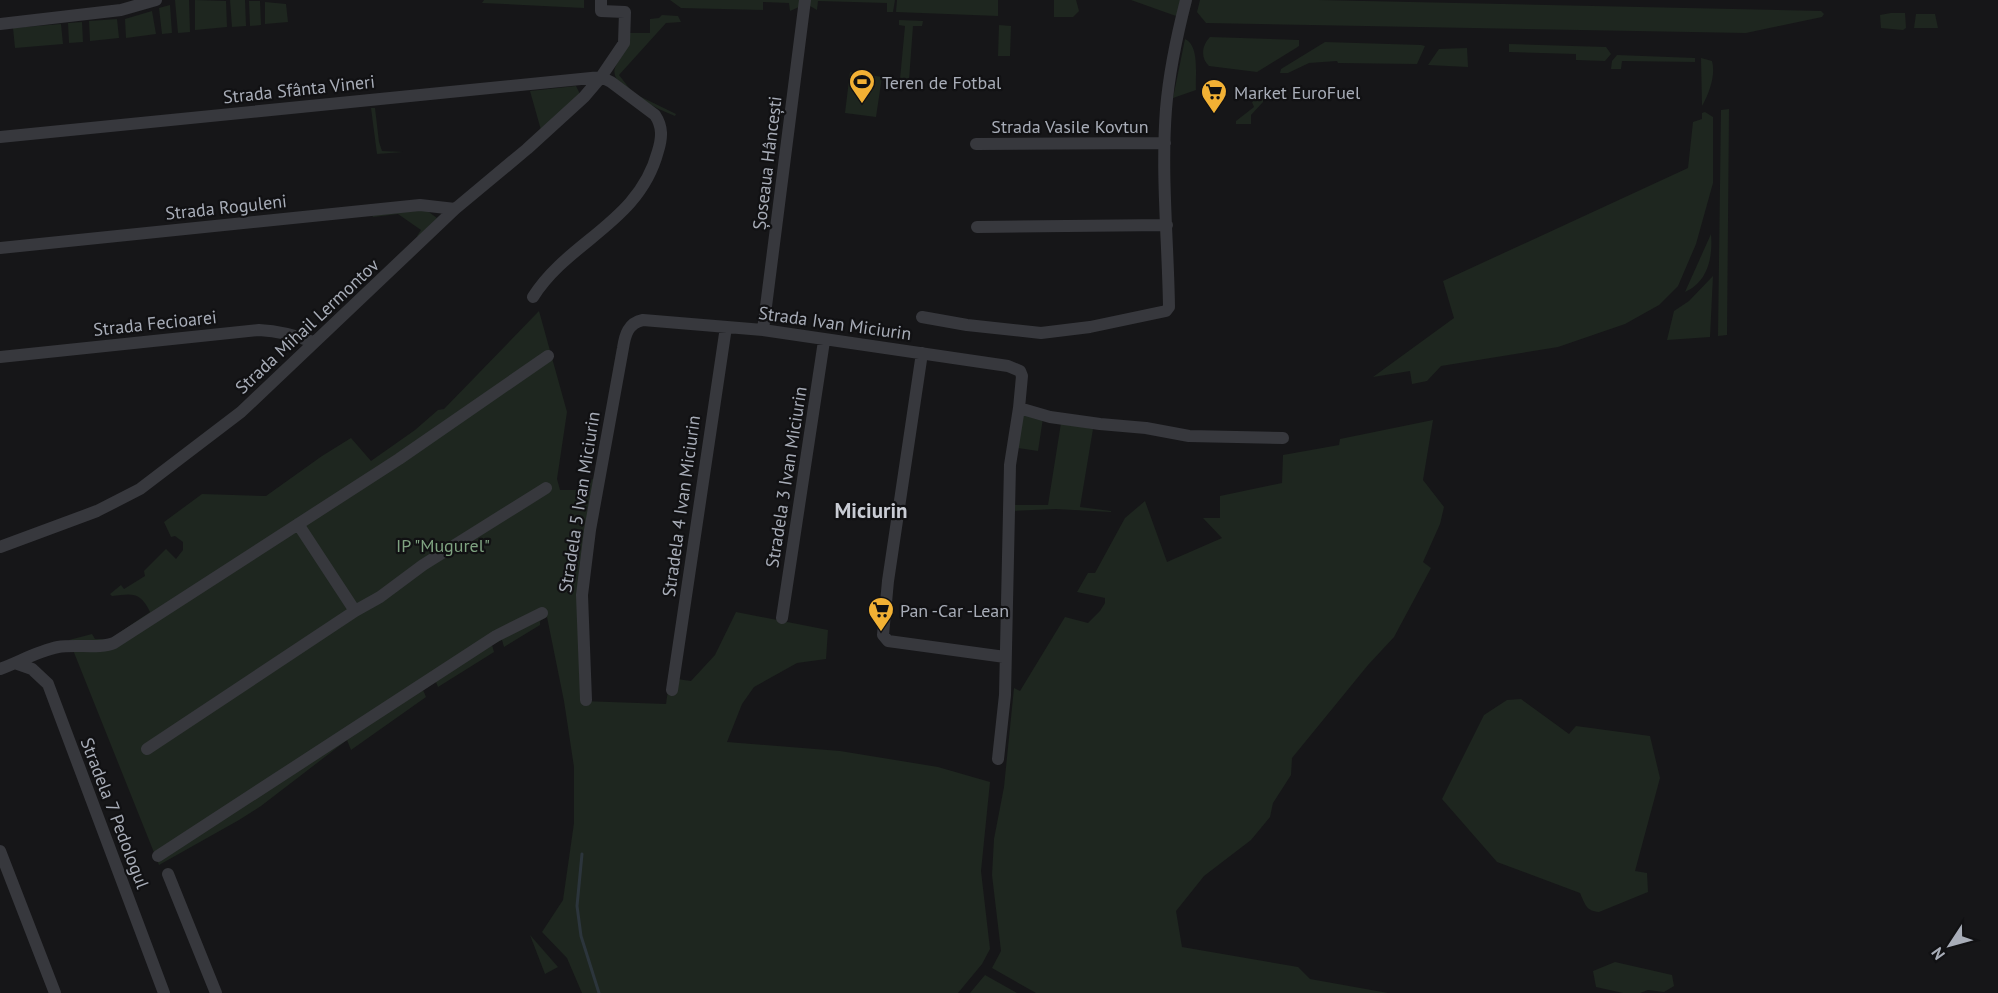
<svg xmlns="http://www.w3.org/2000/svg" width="1998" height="993" font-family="'PT Sans',sans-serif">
<rect width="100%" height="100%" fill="#161618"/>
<path fill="#1e261f" d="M175,0H189L190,32L178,33Z
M195,0L226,1L227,27L195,30Z
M230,0H245L246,26L232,27Z
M484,0H584V8L482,3Z
M670,0H800L799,7L790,11L789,3L763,2V10L681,8Z
M809,0H895L893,12H887V3L818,1L817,10L810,6Z
M897,0H998V16L896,12Z
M1054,0H1076L1079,11L1073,17H1054Z
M1131,0H1180V10L1176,16Z
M1200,0H1319L1821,11L1824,14L1822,17L1746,33L1206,23L1197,12Z
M249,1H260L261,25L250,26Z
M265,2L286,4L288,22L265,24Z
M170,5L172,33L162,34L159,8Z
M152,11L156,34L126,38L125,19Z
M1891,13H1905L1906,28L1903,30L1881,28L1880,15Z
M1916,14H1935L1938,28H1914Z
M662,15L678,16L681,22L666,23L619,75L633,93L676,114L675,116C661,110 608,88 615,68C617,63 621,57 624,52C627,46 628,40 630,33H650V19L659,18Z
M117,19L119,38L90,41L89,21Z
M899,20L923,21L922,26H913L909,80L900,79L905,26L899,25Z
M82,22L83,42L69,43L68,23Z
M61,24L63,44L15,48L13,28Z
M999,25L1011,26L1010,56H998Z
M1210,37L1299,40V46L1296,48L1257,72L1209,66C1200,58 1202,45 1210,37Z
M1185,39C1200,46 1195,75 1196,90L1173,98Z
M1325,42L1421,45L1425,46L1417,64L1338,63L1337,61L1309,63L1288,73H1280L1281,69Z
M1509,44L1606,47L1611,54L1605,61L1576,60V54L1509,52Z
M1467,48L1468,67L1428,65L1439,49Z
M1617,55L1695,58V62L1622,61L1621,69H1611L1612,61Z
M1701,58L1712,61C1716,75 1709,94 1702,106Z
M850,72L882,77L876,117L845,113Z
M576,86L580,94L541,130L530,91Z
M1264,93L1263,102L1251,115V124H1236V121L1254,107L1252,102Z
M371,108H375L379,142L382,151L403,152L377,154Z
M1729,109L1727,335L1718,336L1721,110Z
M1705,112L1713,117V183L1696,244L1678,286L1659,305L1625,324L1558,347L1441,366L1427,381L1412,384L1410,371L1373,377L1454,318L1443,281L1688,168L1693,122L1702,119V113Z
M426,210L437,218L419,237L417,236L421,230L398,214L373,217L372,215Z
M1711,234C1713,257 1708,282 1685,292Z
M1713,276L1710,337L1667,340L1674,311L1689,301Z
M539,311L567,412L557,479L560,490H578L579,487L596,477L585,529L582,701L666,704L668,690L677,679L691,681L715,655L736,612L828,630L826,659L797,663L754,687L742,704L727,742L840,751L938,767L990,782L981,871L990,949L982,964L958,993H582L567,958L542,932L563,900L574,823V767L564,701L547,617L540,621V625L504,647L502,640L492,645L494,652L438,687L436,682L423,690L426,697L351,750L347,740L261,806L239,820L159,865L69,640L92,634L95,639H110L150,612C140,591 132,594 112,596L110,594L121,585L124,589L145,576L144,571L166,549L176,559L183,550V542L175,536L171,537L164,522L202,494L266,496L322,456L351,438L371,461L415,430L438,410L444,409Z
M1022,414L1043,418L1038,451L1018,448Z
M1433,420L1423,480L1444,507L1440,524L1423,562L1431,568L1394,637L1368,665L1292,758L1291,775L1273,803L1270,817L1251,840L1204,876L1176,911L1182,947L1298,967L1310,979L1388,993H1036L992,968L1001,951L992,875L994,839L1004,787L1014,688L1020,691L1065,617L1088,623L1100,611L1105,603V598L1077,592L1088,573H1095L1125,518L1145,501L1167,562L1222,538L1203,518H1220V496L1282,483L1283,455L1339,445L1340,439Z
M1061,423L1093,429L1080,507L1111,511V512L1056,509L1012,511V505H1048Z
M1521,699L1569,734L1576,726L1650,736L1660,778L1635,871L1647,873L1648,892L1599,912C1586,911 1585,904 1580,893L1497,862L1442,799L1484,715L1507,700Z
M530,935L558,967L545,974Z
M1615,962L1672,975L1674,986L1664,992L1648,990L1640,993H1623L1596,987L1593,971Z
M985,975L1017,993H970Z"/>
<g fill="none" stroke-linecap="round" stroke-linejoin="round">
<path stroke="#2c353c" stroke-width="3" d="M582,854L577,906L581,936L599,993"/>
<path stroke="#37383d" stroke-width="12" d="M0,24L121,10L156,0
M0,137L601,77L611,82L655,115C663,127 662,138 658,151C639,223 569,240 533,297
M976,144L1165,143
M977,227L1167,225
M0,248L420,205L455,209
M922,317L967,325L1041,333L1090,327L1166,311L1169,307C1168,241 1161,175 1166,109C1169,73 1177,35 1186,0
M763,330L805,0
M922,353L888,581L883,635L888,641L1005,657
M0,357L259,330C278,331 295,335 313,342
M1019,408L1050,417L1100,424L1146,428L1189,436L1283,438
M298,524L355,611
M0,547L97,511L140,489L241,412L455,209L527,149L584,97L601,77L624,43L625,12L601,11V0
M782,618L824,341
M15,663L32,669L48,684L164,993
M0,669C19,662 38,651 58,647C75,644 101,649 114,643L399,459L548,356
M672,690L726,327
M586,700L582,595L590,530L623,348C625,335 628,323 643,320L763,330L1008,366L1020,371L1022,376L1019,408L1010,465L1005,695L998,759
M147,749L355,611L380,597L423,565L546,488
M0,851L55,993
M158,856L496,636L542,613
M168,874L216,993"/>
</g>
<defs>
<symbol id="stadium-pin" viewBox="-11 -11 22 30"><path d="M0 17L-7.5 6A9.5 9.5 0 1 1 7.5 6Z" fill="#f2b134" stroke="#111113"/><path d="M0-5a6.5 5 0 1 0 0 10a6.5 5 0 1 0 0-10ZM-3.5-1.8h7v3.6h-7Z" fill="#111"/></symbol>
<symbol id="supermarket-pin" viewBox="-11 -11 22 30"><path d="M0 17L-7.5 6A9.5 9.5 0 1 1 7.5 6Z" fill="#f2b134" stroke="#111113"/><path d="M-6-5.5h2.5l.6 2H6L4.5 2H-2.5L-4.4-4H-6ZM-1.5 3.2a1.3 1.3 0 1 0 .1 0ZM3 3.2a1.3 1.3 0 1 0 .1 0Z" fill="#111"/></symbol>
</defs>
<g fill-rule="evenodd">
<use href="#stadium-pin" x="847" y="67" width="30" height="40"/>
<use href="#supermarket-pin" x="1199" y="77" width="30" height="40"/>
<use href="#supermarket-pin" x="866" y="595" width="30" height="40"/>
</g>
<g text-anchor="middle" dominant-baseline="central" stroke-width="4.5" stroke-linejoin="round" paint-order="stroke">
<g font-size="18" fill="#a8adb8" stroke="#111113" text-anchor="start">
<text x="882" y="82">Teren de Fotbal</text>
<text x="1234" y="92">Market EuroFuel</text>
<text x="900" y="610">Pan -Car -Lean</text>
</g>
<g font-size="18" fill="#a8adb8" stroke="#111113">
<text transform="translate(299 89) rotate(-6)">Strada Sfânta Vineri</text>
<text x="1070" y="126">Strada Vasile Kovtun</text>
<text transform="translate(767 163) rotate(-83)">Șoseaua Hâncești</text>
<text transform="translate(226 207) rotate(-6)">Strada Roguleni</text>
<text transform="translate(155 323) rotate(-6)">Strada Fecioarei</text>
<text transform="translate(835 323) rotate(8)">Strada Ivan Miciurin</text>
<text transform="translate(307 326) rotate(-43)">Strada Mihail Lermontov</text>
<text transform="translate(786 477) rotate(-81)">Stradela 3 Ivan Miciurin</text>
<text transform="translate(579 502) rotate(-81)">Stradela 5 Ivan Miciurin</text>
<text transform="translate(681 506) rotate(-82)">Stradela 4 Ivan Miciurin</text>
<text transform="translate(115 813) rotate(69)">Stradela 7 Pedologul</text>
</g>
<g font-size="18" fill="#7fa381" stroke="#111113">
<text x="443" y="545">IP "Mugurel"</text>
</g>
<g font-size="21" font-weight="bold" fill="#c9ccd4" stroke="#111113">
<text x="871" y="510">Miciurin</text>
</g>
</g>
<g transform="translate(1950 945) rotate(234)" stroke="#111113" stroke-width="4.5" paint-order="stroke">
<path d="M0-4.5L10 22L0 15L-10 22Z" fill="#a8adb8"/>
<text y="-9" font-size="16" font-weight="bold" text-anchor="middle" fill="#a8adb8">N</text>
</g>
</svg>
